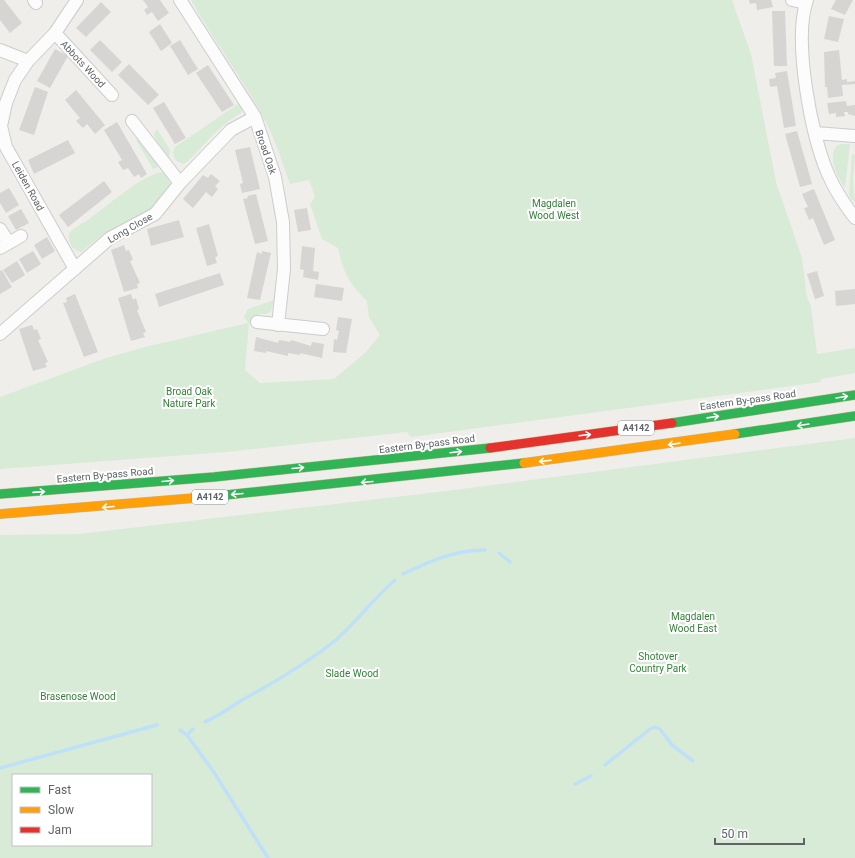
<svg xmlns="http://www.w3.org/2000/svg" width="855" height="858" font-family="Roboto,sans-serif">
<rect width="100%" height="100%" fill="#efeeea"/>
<path fill="#d8ebd6" fill-rule="evenodd" d="M191,0H732L751,54L776,182L802,258L807,297L811,306L817,354L855,348V373L821,379V382L411,437L407,432L226,452L0,469V397L103,359L145,347L248,323L244,317L248,309L274,300L271,311L267,314H259L258,320L249,323L245,370L260,383L334,379L365,353L380,335L369,317L367,301C349,284 343,272 338,248L322,239L310,204L315,197L309,180L290,184C281,160 274,135 261,113C239,74 213,39 191,0Z
M238,104L242,108V112C233,118 224,124 217,131C209,138 191,161 183,164L175,160L173,153L175,147Z
M157,129L170,150L169,159L155,138L154,134Z
M136,140H139L161,166L153,169Z
M841,144H850L845,188C837,176 828,159 836,146Z
M852,154L855,155L853,181L855,202L851,199L849,195Z
M162,172L166,174L171,185L155,206L148,212L121,227L105,233L81,252C72,250 68,243 69,233C75,227 82,224 89,219C105,208 143,174 162,172Z
M855,438V858H0V535L79,534L446,491ZM13,775H151V845H13Z"/>
<g fill="none" stroke-linecap="round" stroke-linejoin="round">
<path stroke="#bfe0f9" stroke-width="3.5" d="M499,553L510,562
M403,574C430,561 455,550 485,550
M205,722C218,716 230,708 242,700C275,682 308,663 337,639C358,620 374,598 395,580
M180,730L187,735L213,771L268,858
M187,735L193,729
M605,765L650,729L655,727L660,729L672,745L693,761
M0,768L157,725
M575,784L591,776"/>
</g>
<path fill="#d6d5d3" d="M0,0H4L22,23L10,33L0,20Z
M143,0H160L169,13L158,21L152,12L147,15L144,10L148,7Z
M749,0H771L773,7L757,10L756,3L750,4Z
M836,0H853L845,15L831,9Z
M101,2L111,12L86,37L76,28Z
M772,11H785L787,66H774Z
M829,16L844,19L838,42L824,39Z
M160,24L172,43L161,51L149,32Z
M100,40L122,62L112,72L90,50Z
M180,40L198,69L188,75L170,46Z
M55,49L68,56L50,88L37,81Z
M839,50L842,80L847,79V82L855,81V84L842,85L843,96L828,98L827,87H825L824,52Z
M129,64L159,95L148,105L118,75Z
M208,65L234,105L222,112L196,73Z
M787,71L796,126L784,128L777,86L770,87L769,79L776,78L775,73Z
M35,87L48,92L34,135L19,130Z
M76,90L105,125L95,134L87,124L83,128L76,121L80,118L65,100Z
M846,101L847,106L855,105V116L848,114V112H844L845,116L836,117V113L829,114L827,103Z
M164,102L186,138L175,144L153,108Z
M117,122L147,174L141,178L139,174L134,177L128,168L123,170L118,162L122,160L104,130Z
M797,131L812,184L800,187L785,134Z
M68,140L75,153L34,174L28,160Z
M250,147L260,189L242,193L240,184L243,183L235,150Z
M211,174L220,181L215,186L218,189L212,197L206,192L193,208L183,199L203,175L208,178Z
M104,181L112,192L68,227L59,215Z
M9,188L19,205L6,213L0,203V193Z
M814,189L835,240L824,245L813,218L809,220L804,208L808,207L802,194Z
M256,194L268,241L255,244L243,199L248,198L247,196Z
M307,208L311,230L298,232L294,210Z
M21,209L29,223L16,230L8,216Z
M179,220L184,237L151,246L147,229Z
M209,224L218,256L215,257L217,263L207,266L196,228Z
M47,237L55,251L42,259L34,245Z
M124,245L126,251L129,250L133,260L130,261L140,283L137,284L138,288L124,292L111,250Z
M302,246L315,248L313,271L319,272L318,280L303,277L304,270L300,269Z
M33,251L41,264L27,273L19,259Z
M262,251L271,253L260,300L247,298L257,252L262,254Z
M17,261L25,275L12,283L3,270Z
M2,270L12,287L0,294V271Z
M817,271L824,296L815,299L807,274Z
M220,273L224,285L159,307L155,294Z
M316,284L344,288L342,301L314,297Z
M855,289V304L836,306L835,291Z
M75,294L98,352L84,357L63,303L67,302L66,298Z
M131,294L133,300L136,298L139,309L137,310L146,332L143,333L145,337L131,341L118,298Z
M338,317L352,319L346,353L333,352L334,339L337,340L339,331L336,330Z
M32,325L34,330L37,329L41,339L38,340L48,362L45,363L47,367L33,371L19,329Z
M256,337L278,343L279,340L290,342L291,340L311,346L312,342L324,344L322,358L300,353V355L288,353V356L266,351V353L254,351Z"/>
<g fill="none" stroke-linecap="round" stroke-linejoin="round">
<defs>
<path id="street" d="M34,0L36,3
M180,0L255,117L275,177L283,222L284,269L278,325
M792,0L806,3
M807,0C793,40 811,135 828,174C835,190 844,204 855,218
M55,33L112,95
M0,50L28,61
M132,121L180,183
M815,133L855,136
M0,229L9,243
M0,248L21,236
M75,269L6,147L1,126L6,103L15,80L28,61L55,33L77,0
M257,322L323,329
M0,334L110,238L155,214L180,183L231,130L255,117"/>
<path id="fast" d="M672,423L855,395
M735,434L855,416
M0,494L214,477L490,448
M207,497L524,463"/>
<path id="slow" d="M524,463L735,434
M0,514L207,497"/>
<path id="jam" d="M490,448L672,423"/>
</defs>
<use href="#street" stroke="#cbcccc" stroke-width="14"/>
<use href="#fast" stroke="#c8b996" stroke-width="10"/>
<use href="#slow" stroke="#c8b996" stroke-width="10"/>
<use href="#jam" stroke="#c8b996" stroke-width="10"/>
<use href="#street" stroke="#fdfcfc" stroke-width="12"/>
<use href="#fast" stroke="#30b455" stroke-width="9"/>
<use href="#slow" stroke="#ff9f0a" stroke-width="9"/>
<use href="#jam" stroke="#e5322d" stroke-width="9"/>
</g>
<defs><path id="oneway-shaft" d="M-6 0H5M1.5-3L5.5 0L1.5 3" fill="none" stroke-width="1.6" stroke-linecap="round" stroke-linejoin="round"/></defs>
<g stroke="#fff">
<use href="#oneway-shaft" transform="translate(842 397) rotate(-9)"/>
<use href="#oneway-shaft" transform="translate(713 417) rotate(-8)"/>
<use href="#oneway-shaft" transform="translate(803 425) rotate(171)"/>
<use href="#oneway-shaft" transform="translate(585 435) rotate(-7)"/>
<use href="#oneway-shaft" transform="translate(674 444) rotate(172)"/>
<use href="#oneway-shaft" transform="translate(456 452) rotate(-7)"/>
<use href="#oneway-shaft" transform="translate(545 461) rotate(173)"/>
<use href="#oneway-shaft" transform="translate(298 468) rotate(-5)"/>
<use href="#oneway-shaft" transform="translate(168 481) rotate(-5)"/>
<use href="#oneway-shaft" transform="translate(367 482) rotate(175)"/>
<use href="#oneway-shaft" transform="translate(39 492) rotate(-4)"/>
<use href="#oneway-shaft" transform="translate(237 494) rotate(175)"/>
<use href="#oneway-shaft" transform="translate(108 507) rotate(175)"/>
</g>
<g text-anchor="middle" dominant-baseline="central" stroke-width="4" stroke-linejoin="round" paint-order="stroke">
<g fill="#fff" stroke="#8f9295" stroke-width="1">
<rect x="618" y="421" width="36" height="14" rx="3"/>
<rect x="192" y="490" width="36" height="14" rx="3"/>
</g>
<g font-size="9" font-weight="bold" fill="#5f6368">
<text x="636" y="428">A4142</text>
<text x="210" y="497">A4142</text>
</g>
<g font-size="10" fill="#5f6368" stroke="#fff">
<text transform="translate(83 64) rotate(47)">Abbots Wood</text>
<text transform="translate(266 152) rotate(71)">Broad Oak</text>
<text transform="translate(28 186) rotate(61)">Leiden Road</text>
<text transform="translate(130 228) rotate(-30)">Long Close</text>
<text transform="translate(748 400) rotate(-8)">Eastern By-pass Road</text>
<text transform="translate(427 444) rotate(-7)">Eastern By-pass Road</text>
<text transform="translate(105 475) rotate(-5)">Eastern By-pass Road</text>
</g>
<g font-size="10" fill="#348238" stroke="#fff">
<text x="554" y="203">Magdalen<tspan x="554" dy="12">Wood West</tspan></text>
<text x="189" y="391">Broad Oak<tspan x="189" dy="12">Nature Park</tspan></text>
<text x="693" y="616">Magdalen<tspan x="693" dy="12">Wood East</tspan></text>
<text x="658" y="656">Shotover<tspan x="658" dy="12">Country Park</tspan></text>
<text x="352" y="673">Slade Wood</text>
<text x="78" y="696">Brasenose Wood</text>
</g>
</g>
<rect x="12" y="774" width="140" height="72" fill="#ffffff" stroke="#bfc1c3"/>
<rect x="20" y="787" width="20" height="6" fill="#30b455" stroke="#bfc1c3"/>
<text x="48" y="794" font-size="12" fill="#5f6368">Fast</text>
<rect x="20" y="807" width="20" height="6" fill="#ff9f0a" stroke="#bfc1c3"/>
<text x="48" y="814" font-size="12" fill="#5f6368">Slow</text>
<rect x="20" y="827" width="20" height="6" fill="#e5322d" stroke="#bfc1c3"/>
<text x="48" y="834" font-size="12" fill="#5f6368">Jam</text>
<path d="M715 838v6h89v-6" fill="none" stroke="#5f6368" stroke-width="2"/>
<text x="721" y="838" font-size="12" fill="#5f6368" stroke="#ffffff" stroke-width="3" paint-order="stroke">50 m</text>
</svg>
